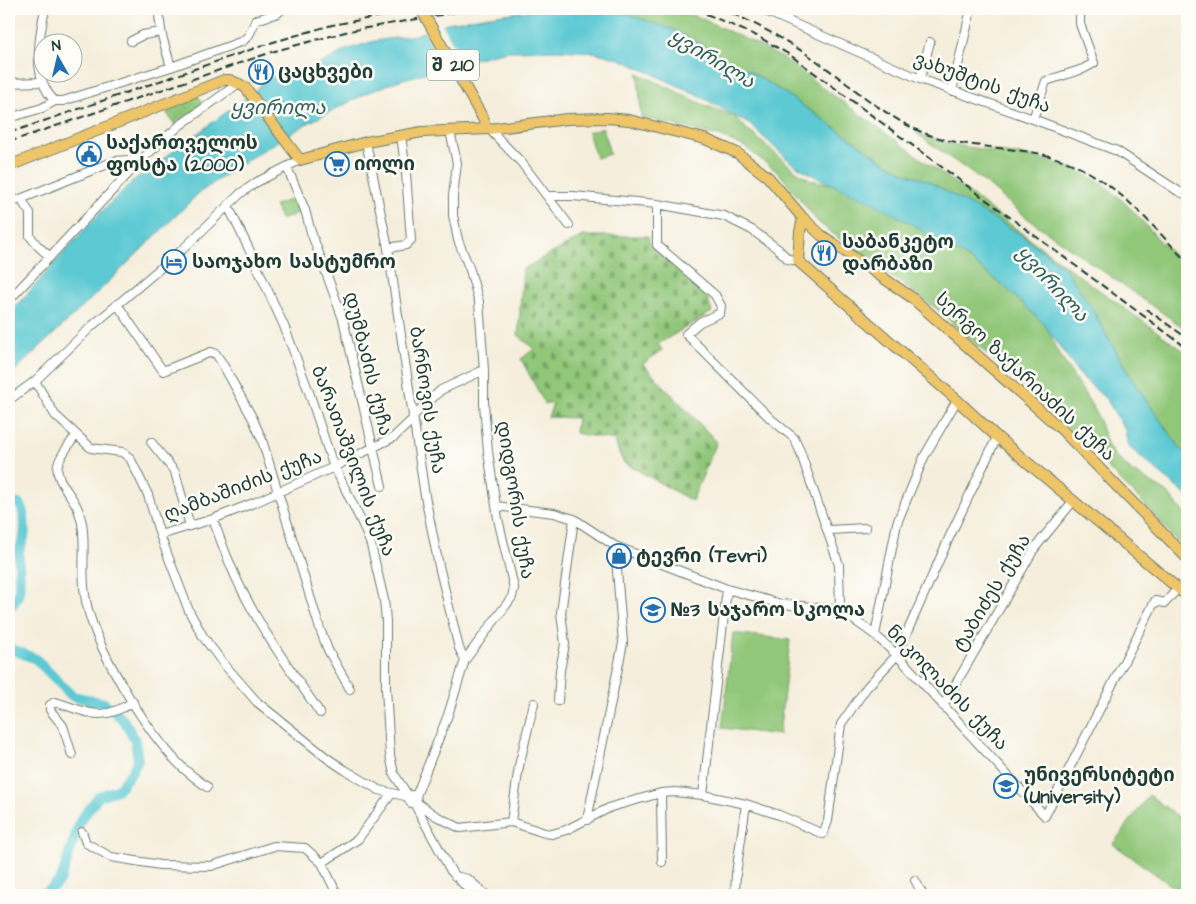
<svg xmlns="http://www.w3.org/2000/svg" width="1196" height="904" font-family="'Architects Daughter','Noto Sans Georgian',sans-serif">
<defs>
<pattern id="cemetery-stones" width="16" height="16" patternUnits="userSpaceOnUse" patternTransform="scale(1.25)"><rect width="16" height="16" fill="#91c779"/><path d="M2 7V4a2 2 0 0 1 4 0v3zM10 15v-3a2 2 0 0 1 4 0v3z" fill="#76a364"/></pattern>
<pattern id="park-dots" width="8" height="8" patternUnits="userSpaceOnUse" patternTransform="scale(1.25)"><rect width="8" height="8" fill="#91c779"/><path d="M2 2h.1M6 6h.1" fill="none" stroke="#76a364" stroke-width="1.8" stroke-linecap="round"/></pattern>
</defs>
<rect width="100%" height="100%" fill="#fdfcf7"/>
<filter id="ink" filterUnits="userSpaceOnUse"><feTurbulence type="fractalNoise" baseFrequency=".02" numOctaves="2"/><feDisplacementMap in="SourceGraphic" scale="10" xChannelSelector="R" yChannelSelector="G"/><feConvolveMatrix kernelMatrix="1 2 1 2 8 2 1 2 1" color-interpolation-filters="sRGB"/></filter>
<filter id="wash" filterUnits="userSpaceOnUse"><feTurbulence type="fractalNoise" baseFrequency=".0096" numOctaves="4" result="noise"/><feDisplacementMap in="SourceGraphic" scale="20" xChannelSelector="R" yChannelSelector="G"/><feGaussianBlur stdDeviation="1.12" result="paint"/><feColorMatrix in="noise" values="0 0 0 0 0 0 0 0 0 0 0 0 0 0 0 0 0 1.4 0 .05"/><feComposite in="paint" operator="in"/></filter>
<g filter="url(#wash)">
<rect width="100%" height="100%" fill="#f5eedc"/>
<path fill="#91c779" stroke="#588256" d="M580,9H651L696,16L752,42L782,58L959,186L1081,277L1187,353V454L1182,451L1132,380L1091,307L1065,268L1019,233L928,181L903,172L882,160L783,92L746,69L674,30L584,11Z
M638,73L707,106L734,116L749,131L796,171L811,180L836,185L914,219L948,230L1045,322L1056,349L1096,412L1108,446L1116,457L1133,472L1167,492L1187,517V549L1177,541L1143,503L1048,408L937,309L853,249L818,222L779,173L745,147L719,136L641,117Z
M603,128L610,154L596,158L588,132Z
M916,133C929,137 943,142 956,145C1009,155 1064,155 1109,189C1138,211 1158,244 1187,266V330L1027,218L988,185Z
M292,199L298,213L281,220L275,205Z
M733,633L790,640L779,735L722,728Z
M1149,795L1187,823V895H1185L1113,844Z"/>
<path fill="url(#cemetery-stones)" stroke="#588256" d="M583,236H648L650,245L707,297L712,312L658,344L662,350L643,364L717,442L692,501L623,462L614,440L575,433L577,418L548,417L553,404H545L521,359L534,349L518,335L523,269Z"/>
<path fill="url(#park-dots)" stroke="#588256" d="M198,96L204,104L175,125L166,112Z"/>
<path fill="#5cc9d3" stroke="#3e8384" d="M543,9L627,14L674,30L746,69L783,92L882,160L903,172L928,181L1019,233L1065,268L1091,307L1132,380L1182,451L1187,454V496L1128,446L1125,430L1107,400L1079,374L1043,323L1004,286L970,260L910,223L872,202L818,178L793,164L749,124L696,94L620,59L593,52L558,50L508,51L473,59L397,81L365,94L310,122L250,158L199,193L91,299L9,376V315L90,223L134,180L239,103L268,79L314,67L346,50L374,41L415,35L447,23L489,16Z"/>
<path fill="#f5eedc" d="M441,22L464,64L445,69L423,29Z"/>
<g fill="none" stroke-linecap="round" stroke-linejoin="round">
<path stroke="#5cc9d3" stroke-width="10" d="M9,501L21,505C24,515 26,526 24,537C23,542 20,546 19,552C17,569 26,596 9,608
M9,648L36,659L72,696L104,703L116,713L125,722L135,740L138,760L132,772L117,790L99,796L80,821L61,879L51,889L42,895"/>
</g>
</g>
<g filter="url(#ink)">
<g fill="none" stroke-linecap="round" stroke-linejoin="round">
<defs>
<path id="minor" d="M45,9C39,37 31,79 55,101H63L171,67L243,41L249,35L256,20L278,13L282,9
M158,9L162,36L171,67
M761,9L920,79L1033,119L1117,151L1178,191L1187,195
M787,19L790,9
M131,41L143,35L161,32
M920,79L930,42
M9,83L42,82
M952,91L971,9
M9,118L42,108L55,101
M1033,119L1046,81L1083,69L1094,63L1080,24V9
M489,129L521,162L569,225
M366,142L388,248L425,496L439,566L459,648L465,660
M287,167L305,210L311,232L343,319L382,486
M548,196H573L657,204L724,216L752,230L778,249L788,259L798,261
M9,197L13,201L18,200L115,161L142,159
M23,198L24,204L30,213V236L37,245L50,257
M657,204V245L715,295L721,306L720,313L700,322L686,334L771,419L794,438L800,451L839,565L840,610
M228,206L248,247L284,326L309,392L332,462L363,525L371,545L384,600L386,621V688L390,755L394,774L409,797
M388,248L406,245L411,240L406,173L401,135
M9,300L142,159L179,126L239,83
M117,304L163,371L211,352L216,354L222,363L253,419L262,440L320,629L328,650L350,689
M35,381L55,415L91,448L122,452L130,458L148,495L160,535L189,611L204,638L223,663L257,702L327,758L345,770L379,790L409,797
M9,400L35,381L92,326L183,249L241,193L257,182L300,160
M413,416L441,390L484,370
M76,435C71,443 61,454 58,464C54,478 70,493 76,505C79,510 80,516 82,523C86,546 81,571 85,595C92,645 147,733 183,768C191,775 199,781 207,787
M151,442L175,472L190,526
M496,506L554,513L574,519L615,546L727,589L781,604L840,610L875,635L897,655L1045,816L1155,601L1165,603L1178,588
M213,519C222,544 231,570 244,594C265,636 294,674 320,713
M829,530L866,528
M160,535L213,519L256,502L334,467L394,437L413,419
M875,635L897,523L924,457L957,400
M558,701L560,670L565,644L561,613L574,519
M943,706L1034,549L1074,500
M72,755L63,726L50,710V705L55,702C89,712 99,723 133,702
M661,793L662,862
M703,795L727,589
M416,796L412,795L409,797V800L411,803H414L417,801L416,796L448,715L465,660L512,597L514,588L498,519L488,452L484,404V370L479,302L470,270L458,240L453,215V196L457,163L450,131
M416,802L436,816L460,828L511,822L545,833L552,834L566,830L611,807L661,793L675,792L703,795L746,804L779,815L823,834L828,821L841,724L867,687L897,655L949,538L997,437
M414,803L451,871L474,895
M587,820L623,643L615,546
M511,822L519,766L534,703
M82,832L86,843L111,857L160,865L211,866L274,846L305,848L322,863L336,892L335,895
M322,863L358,839L392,793
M455,876L468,879L486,895
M915,880L923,895
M735,895L736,874L746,804"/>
<path id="major" d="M9,166L224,80H230L245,87L300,160L366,142L422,132L489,129L567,119L608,118L629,120L705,139L737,153L768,177L803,218L821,235L911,297L1061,429L1187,558
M803,218L800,232L798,261L957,400L997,437L1187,596"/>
</defs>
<use href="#minor" stroke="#6a7b6f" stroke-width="10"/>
<use href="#major" stroke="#6a7b6f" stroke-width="12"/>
<use href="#minor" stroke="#fff" stroke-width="8"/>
<use href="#major" stroke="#eec569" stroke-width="10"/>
<path stroke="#1f3d34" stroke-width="2" stroke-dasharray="8 4" stroke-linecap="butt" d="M695,9L759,37L790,55L1187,348
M721,9C754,22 784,39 814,59C848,83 879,112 917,130C954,147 997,146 1036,153C1105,166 1142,215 1187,262
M9,133L270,43L332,25L421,9
M9,142L275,51L349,31L474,9
M1146,309L1187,338"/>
<defs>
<path id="major-bridge" d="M421,9L485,122"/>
</defs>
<use href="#major-bridge" stroke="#6a7b6f" stroke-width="12" stroke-linecap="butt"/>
<use href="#major-bridge" stroke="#eec569" stroke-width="10"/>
</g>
</g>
<defs>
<symbol id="restaurant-ring" viewBox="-11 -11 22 22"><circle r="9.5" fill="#fdfcf7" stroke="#1f6fb2" stroke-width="1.5"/><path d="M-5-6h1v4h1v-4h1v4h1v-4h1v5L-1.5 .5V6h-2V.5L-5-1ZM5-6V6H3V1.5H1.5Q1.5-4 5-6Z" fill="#1f6fb2"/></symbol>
<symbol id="civic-ring" viewBox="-11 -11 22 22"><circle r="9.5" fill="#fdfcf7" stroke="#1f6fb2" stroke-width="1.5"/><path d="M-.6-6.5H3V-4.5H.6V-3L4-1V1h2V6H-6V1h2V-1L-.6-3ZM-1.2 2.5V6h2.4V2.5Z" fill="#1f6fb2"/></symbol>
<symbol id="supermarket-ring" viewBox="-11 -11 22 22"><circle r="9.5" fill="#fdfcf7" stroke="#1f6fb2" stroke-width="1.5"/><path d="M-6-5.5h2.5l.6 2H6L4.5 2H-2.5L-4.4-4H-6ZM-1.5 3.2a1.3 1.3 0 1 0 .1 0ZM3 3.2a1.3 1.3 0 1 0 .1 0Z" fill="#1f6fb2"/></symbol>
<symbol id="hotel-ring" viewBox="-11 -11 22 22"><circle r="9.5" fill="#fdfcf7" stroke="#1f6fb2" stroke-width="1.5"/><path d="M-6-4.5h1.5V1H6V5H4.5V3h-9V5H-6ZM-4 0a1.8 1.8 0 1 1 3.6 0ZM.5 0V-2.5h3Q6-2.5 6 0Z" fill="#1f6fb2"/></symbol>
<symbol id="shop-ring" viewBox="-11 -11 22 22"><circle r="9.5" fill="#fdfcf7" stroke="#1f6fb2" stroke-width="1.5"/><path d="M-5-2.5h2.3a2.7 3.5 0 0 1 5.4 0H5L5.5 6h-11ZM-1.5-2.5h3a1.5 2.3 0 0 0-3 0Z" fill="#1f6fb2"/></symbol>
<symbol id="school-ring" viewBox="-11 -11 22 22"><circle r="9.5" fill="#fdfcf7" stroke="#1f6fb2" stroke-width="1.5"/><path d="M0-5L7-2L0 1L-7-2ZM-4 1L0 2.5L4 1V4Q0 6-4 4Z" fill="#1f6fb2"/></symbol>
<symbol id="university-ring" viewBox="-11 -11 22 22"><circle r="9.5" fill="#fdfcf7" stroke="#1f6fb2" stroke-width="1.5"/><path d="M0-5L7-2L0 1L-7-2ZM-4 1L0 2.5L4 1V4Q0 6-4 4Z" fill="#1f6fb2"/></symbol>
</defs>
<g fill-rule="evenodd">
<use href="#restaurant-ring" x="247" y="58" width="28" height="28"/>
<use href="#civic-ring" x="75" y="140" width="28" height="28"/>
<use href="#supermarket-ring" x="323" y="150" width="28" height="28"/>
<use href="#restaurant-ring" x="810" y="239" width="28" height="28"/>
<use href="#hotel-ring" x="160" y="248" width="28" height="28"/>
<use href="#shop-ring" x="605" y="542" width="28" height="28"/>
<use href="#school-ring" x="639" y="596" width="28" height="28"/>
<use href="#university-ring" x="992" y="772" width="28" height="28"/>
</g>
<g text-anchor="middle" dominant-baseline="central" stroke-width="5" stroke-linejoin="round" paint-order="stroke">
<rect fill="#fdfcf7" stroke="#62766e" stroke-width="1" x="427" y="49.5" width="52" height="31" rx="4"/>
<g font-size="18" font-weight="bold" fill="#1f3d34">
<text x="453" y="65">შ 210</text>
</g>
<g font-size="19" font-weight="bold" fill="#1f3d34" stroke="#fdfcf7" text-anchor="start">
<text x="278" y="72">ცაცხვები</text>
<text x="106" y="143">საქართველოს<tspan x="106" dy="22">ფოსტა (2000)</tspan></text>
<text x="354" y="164">იოლი</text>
<text x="842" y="242">საბანკეტო<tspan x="842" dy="22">დარბაზი</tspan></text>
<text x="192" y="262">საოჯახო სასტუმრო</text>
<text x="636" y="556">ტევრი (Tevri)</text>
<text x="670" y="610">№3 საჯარო სკოლა</text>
<text x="1024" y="775">უნივერსიტეტი<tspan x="1024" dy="22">(University)</tspan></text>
</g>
<g font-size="19" fill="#1f3d34" stroke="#fdfcf7">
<text transform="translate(982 83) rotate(20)">ვახუშტის ქუჩა</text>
<text transform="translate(368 364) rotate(76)">დუმბაძის ქუჩა</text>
<text transform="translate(1025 377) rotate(43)">სერგო ზაქარიაძის ქუჩა</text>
<text transform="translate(427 400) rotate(81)">ბარნოვის ქუჩა</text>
<text transform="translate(353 461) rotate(69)">ბარათაშვილის ქუჩა</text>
<text transform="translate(243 486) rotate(-21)">ღამბაშიძის ქუჩა</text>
<text transform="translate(515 500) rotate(81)">დიდგორის ქუჩა</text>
<text transform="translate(992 593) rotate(-59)">ტაბიძეს ქუჩა</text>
<text transform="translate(947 688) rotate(46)">ნიკოლაძის ქუჩა</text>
</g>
<g font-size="20" font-style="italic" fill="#2e605c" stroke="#fdfcf7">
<text transform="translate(712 59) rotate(31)">ყვირილა</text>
<text x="278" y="108">ყვირილა</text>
<text transform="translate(1052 284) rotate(47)">ყვირილა</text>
</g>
</g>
<rect width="1196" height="904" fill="none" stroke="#fdfcf7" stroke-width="30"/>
<g transform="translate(58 58) rotate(352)"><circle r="24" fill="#fdfcf7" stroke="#a4b0a9"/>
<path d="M0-4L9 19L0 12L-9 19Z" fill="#1f6fb2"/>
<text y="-8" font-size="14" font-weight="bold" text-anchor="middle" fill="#1f3d34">N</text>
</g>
</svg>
